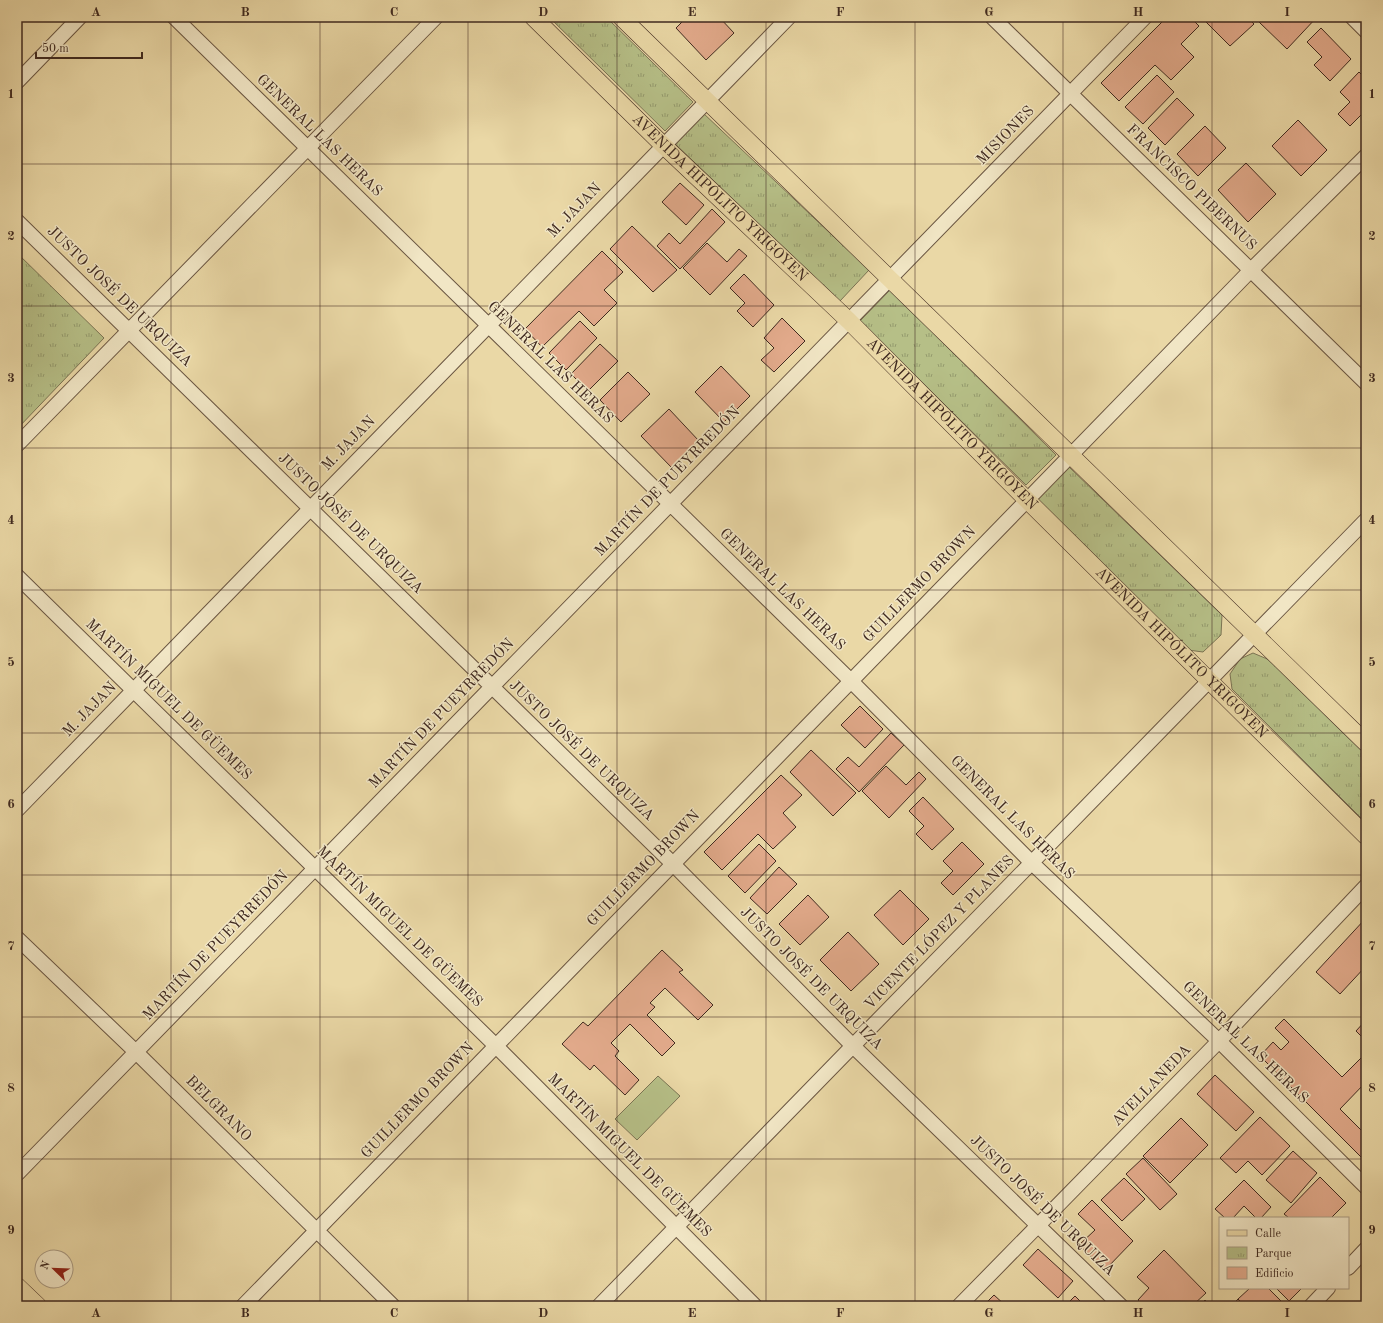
<svg xmlns="http://www.w3.org/2000/svg" width="1383" height="1323" font-family="'Old Standard TT',serif">
<defs>
<pattern id="park-tufts" width="24" height="20" patternUnits="userSpaceOnUse"><rect width="24" height="20" fill="#b6bf87"/><path d="M3 7l-1-3M5 7V3M7 7l1-3M15 17l-1-3M17 17v-4M19 17l1-3" fill="none" stroke="#959b6e"/></pattern>
</defs>
<rect width="100%" height="100%" fill="#ead8a6"/>
<filter id="stains"><feTurbulence type="fractalNoise" baseFrequency=".005" numOctaves="4"/><feColorMatrix values="0 0 0 0 .2 0 0 0 0 .09 0 0 0 0 .02 0 0 0 .5 -.17"/></filter>
<radialGradient id="worn" r=".72"><stop offset=".6" stop-color="#630" stop-opacity="0"/><stop offset="1" stop-color="#630" stop-opacity=".3"/></radialGradient>
<path fill="url(#park-tufts)" stroke="#7b7454" d="M549,17H606L693,102L665,131Z
M702,112L869,270L840,301L673,142Z
M17,253L104,338L17,429Z
M890,290L1056,455L1026,485L860,321Z
M1068,466L1222,615L1221,635L1203,652L1188,650L1037,498Z
M1253,653L1272,661L1366,752V823L1232,689L1230,674L1240,659Z"/>
<path fill="#b6bf87" stroke="#7b7454" d="M658,1076L680,1096L637,1140L615,1119Z"/>
<path fill="#e2aa8b" stroke="#402a20" d="M687,17H719L734,33L706,60L676,28Z
M1167,17H1190L1199,26L1181,44L1194,57L1171,80L1155,65L1119,101L1101,83Z
M1201,17H1247L1254,24L1230,46Z
M1251,17H1262L1257,22Z
M1264,17H1317L1287,49L1259,22Z
M1321,28L1351,59L1330,81L1314,65L1322,57L1307,42Z
M1359,72L1366,79V110L1350,126L1338,114L1350,102L1340,92Z
M1157,75L1174,92L1143,124L1125,107Z
M1177,98L1194,115L1165,145L1148,128Z
M1298,120L1327,150L1301,176L1272,146Z
M1205,126L1226,148L1198,176L1177,154Z
M1246,163L1276,194L1248,222L1218,190Z
M680,183L704,205L686,225L662,202Z
M712,209L725,222L680,269L657,246L669,233L680,244Z
M632,226L677,270L653,292L610,249Z
M707,243L727,262L739,249L747,256L710,295L683,268Z
M602,251L623,272L604,290L617,303L594,326L579,311L542,347L525,329Z
M744,274L774,305L753,327L737,311L745,303L730,288Z
M782,318L805,341L774,372L761,360L774,348L764,338Z
M580,321L597,338L566,370L549,353Z
M600,344L618,361L588,391L571,374Z
M721,366L750,396L724,422L695,392Z
M628,372L650,394L621,422L600,400Z
M669,409L699,441L672,468L641,436Z
M860,706L883,729L865,748L841,725Z
M891,733L904,745L859,792L836,769L848,757L859,767Z
M811,750L856,793L833,816L790,772Z
M886,766L906,785L919,772L926,779L889,818L862,791Z
M781,775L802,795L783,813L796,827L773,849L758,834L722,870L704,852Z
M923,797L954,829L932,850L916,834L924,826L909,811Z
M962,842L984,864L953,895L941,883L953,871L943,861Z
M759,844L776,861L745,893L728,876Z
M779,867L797,884L767,914L750,898Z
M900,890L929,919L903,945L874,915Z
M808,895L829,917L800,945L779,924Z
M1366,918V966L1340,994L1316,972Z
M848,932L879,964L851,991L820,960Z
M662,950L683,970L679,972L713,1005L698,1020L665,988L650,1003L655,1007L647,1015L675,1043L662,1056L630,1024L611,1043L619,1051L615,1056L639,1080L625,1095L594,1065L590,1070L562,1044L583,1022L588,1026Z
M1284,1019L1342,1077L1366,1053V1082L1340,1109L1366,1135V1162L1260,1056L1273,1042L1281,1050L1289,1042L1275,1028Z
M1366,1020V1041L1356,1031Z
M1215,1075L1254,1112L1236,1131L1197,1094Z
M1260,1117L1290,1146L1262,1175L1248,1161L1236,1173L1220,1158Z
M1181,1118L1208,1145L1170,1183L1143,1156Z
M1293,1151L1317,1173L1291,1203L1266,1180Z
M1143,1158L1177,1194L1160,1210L1126,1174Z
M1320,1177L1346,1203L1331,1218H1289L1284,1214Z
M1124,1178L1145,1199L1122,1221L1101,1200Z
M1244,1180L1271,1207L1261,1218H1256L1244,1206L1233,1218H1225L1215,1209Z
M1092,1200L1133,1241L1105,1270L1079,1245L1095,1230L1078,1214Z
M1038,1249L1073,1281L1058,1298L1023,1265Z
M1164,1250L1206,1293L1192,1306H1144L1138,1300L1149,1288L1137,1277Z
M1250,1288H1268L1286,1306H1245L1238,1299Z
M1276,1288H1302L1289,1301Z
M994,1295L1006,1306H983Z
M1075,1296L1085,1306H1065Z
M1238,1299L1245,1306H1231Z
M1205,1300L1211,1306H1199Z"/>
<g fill="none" stroke-linecap="round" stroke-linejoin="round">
<defs>
<path id="minor" d="M174,17L851,681L1032,863L1219,1041L1366,1187
M992,17L1366,383
M1352,17L1366,31
M17,82L80,17
M17,221L673,864L853,1046L1121,1306
M17,445L436,17
M17,576L496,1046L755,1306
M17,810L789,17
M17,938L136,1052L393,1306
M17,1174L1145,17
M1348,1268L1366,1249
M243,1306L1251,270L1366,156
M599,1306L1366,520
M959,1306L1219,1041L1366,886
M1311,1306L1328,1288"/>
<g id="major">
<path id="s1" d="M533,17L663,145L849,321L1027,500L1366,836"/>
<path d="M621,17L1366,743"/>
<path d="M17,1286L38,1306"/>
</g>
</defs>
<use href="#minor" stroke="#6a5642" stroke-width="16"/>
<use href="#major" stroke="#402a20" stroke-width="18"/>
<use href="#minor" stroke="#f1e6c5" stroke-width="14"/>
<use href="#major" stroke="#ead8a6" stroke-width="17"/>
</g>
<path fill="none" stroke="#402a20" stroke-width="1" stroke-opacity="0.55" d="M171,17V1306M320,17V1306M468,17V1306M617,17V1306M766,17V1306M915,17V1306M1063,17V1306M1212,17V1306M17,164H1366M17,306H1366M17,448H1366M17,590H1366M17,733H1366M17,875H1366M17,1017H1366M17,1159H1366"/>
<g text-anchor="middle" dominant-baseline="central" stroke-width="3" stroke-linejoin="round" paint-order="stroke">
<g font-size="15" fill="#402a20" stroke="#f1e6c5">
<text transform="translate(319 136) rotate(44)">GENERAL LAS HERAS</text>
<text transform="translate(1006 136) rotate(-46)">MISIONES</text>
<text transform="translate(1191 188) rotate(44)">FRANCISCO PIBERNUS</text>
<text stroke="none"><textPath href="#s1" startOffset="260">AVENIDA HIPÓLITO YRIGOYEN</textPath></text>
<text transform="translate(575 211) rotate(-46)">M. JAJAN</text>
<text transform="translate(119 297) rotate(44)">JUSTO JOSÉ DE URQUIZA</text>
<text transform="translate(550 363) rotate(44)">GENERAL LAS HERAS</text>
<text stroke="none"><textPath href="#s1" startOffset="584">AVENIDA HIPÓLITO YRIGOYEN</textPath></text>
<text transform="translate(349 444) rotate(-46)">M. JAJAN</text>
<text transform="translate(668 482) rotate(-46)">MARTÍN DE PUEYRREDÓN</text>
<text transform="translate(350 524) rotate(44)">JUSTO JOSÉ DE URQUIZA</text>
<text transform="translate(920 585) rotate(-46)">GUILLERMO BROWN</text>
<text transform="translate(782 590) rotate(44)">GENERAL LAS HERAS</text>
<text stroke="none"><textPath href="#s1" startOffset="908">AVENIDA HIPÓLITO YRIGOYEN</textPath></text>
<text transform="translate(168 700) rotate(44)">MARTÍN MIGUEL DE GÜEMES</text>
<text transform="translate(90 710) rotate(-46)">M. JAJAN</text>
<text transform="translate(442 714) rotate(-46)">MARTÍN DE PUEYRREDÓN</text>
<text transform="translate(581 751) rotate(44)">JUSTO JOSÉ DE URQUIZA</text>
<text transform="translate(1012 818) rotate(45)">GENERAL LAS HERAS</text>
<text transform="translate(644 869) rotate(-46)">GUILLERMO BROWN</text>
<text transform="translate(399 927) rotate(44)">MARTÍN MIGUEL DE GÜEMES</text>
<text transform="translate(940 933) rotate(-46)">VICENTE LÓPEZ Y PLANES</text>
<text transform="translate(216 946) rotate(-46)">MARTÍN DE PUEYRREDÓN</text>
<text transform="translate(811 979) rotate(45)">JUSTO JOSÉ DE URQUIZA</text>
<text transform="translate(1245 1043) rotate(44)">GENERAL LAS HERAS</text>
<text transform="translate(1152 1086) rotate(-46)">AVELLANEDA</text>
<text transform="translate(418 1101) rotate(-46)">GUILLERMO BROWN</text>
<text transform="translate(218 1109) rotate(45)">BELGRANO</text>
<text transform="translate(629 1156) rotate(45)">MARTÍN MIGUEL DE GÜEMES</text>
<text transform="translate(1042 1206) rotate(44)">JUSTO JOSÉ DE URQUIZA</text>
</g>
</g>
<rect width="1383" height="1323" fill="none" stroke="#ead8a6" stroke-width="44"/>
<rect x="1219" y="1217" width="130" height="72" fill="#f1e6c5" stroke="#aa9b83"/>
<rect x="1227" y="1230" width="20" height="6" fill="#ead8a6" stroke="#aa9b83"/>
<text x="1255" y="1237" font-size="12" fill="#402a20">Calle</text>
<rect x="1227" y="1247" width="20" height="12" fill="url(#park-tufts)" stroke="#aa9b83"/>
<text x="1255" y="1257" font-size="12" fill="#402a20">Parque</text>
<rect x="1227" y="1267" width="20" height="12" fill="#e2aa8b" stroke="#aa9b83"/>
<text x="1255" y="1277" font-size="12" fill="#402a20">Edificio</text>
<g transform="translate(54 1269) rotate(293)"><circle r="19" fill="#f1e6c5" stroke="#aa9b83"/>
<path d="M0-3L7 15L0 10L-7 15Z" fill="#8f2418"/>
<text y="-6" font-size="11" font-weight="bold" text-anchor="middle" fill="#402a20">N</text>
</g>
<path d="M36 52v6h106v-6" fill="none" stroke="#402a20" stroke-width="2"/>
<text x="42" y="52" font-size="12" fill="#402a20" stroke="#f1e6c5" stroke-width="3" paint-order="stroke">50 m</text>
<rect x="22" y="22" width="1339" height="1279" fill="none" stroke="#402a20" stroke-width="1.5"/>
<g font-size="13" text-anchor="middle" font-weight="bold" fill="#402a20">
<text x="96" y="16">A</text>
<text x="245" y="16">B</text>
<text x="394" y="16">C</text>
<text x="543" y="16">D</text>
<text x="692" y="16">E</text>
<text x="840" y="16">F</text>
<text x="989" y="16">G</text>
<text x="1138" y="16">H</text>
<text x="1287" y="16">I</text>
<text x="11" y="98">1</text>
<text x="1372" y="98">1</text>
<text x="11" y="240">2</text>
<text x="1372" y="240">2</text>
<text x="11" y="382">3</text>
<text x="1372" y="382">3</text>
<text x="11" y="524">4</text>
<text x="1372" y="524">4</text>
<text x="11" y="666">5</text>
<text x="1372" y="666">5</text>
<text x="11" y="808">6</text>
<text x="1372" y="808">6</text>
<text x="11" y="950">7</text>
<text x="1372" y="950">7</text>
<text x="11" y="1092">8</text>
<text x="1372" y="1092">8</text>
<text x="11" y="1234">9</text>
<text x="1372" y="1234">9</text>
<text x="96" y="1317">A</text>
<text x="245" y="1317">B</text>
<text x="394" y="1317">C</text>
<text x="543" y="1317">D</text>
<text x="692" y="1317">E</text>
<text x="840" y="1317">F</text>
<text x="989" y="1317">G</text>
<text x="1138" y="1317">H</text>
<text x="1287" y="1317">I</text>
</g>
<rect width="100%" height="100%" filter="url(#stains)"/>
<rect width="100%" height="100%" fill="url(#worn)"/>
</svg>
